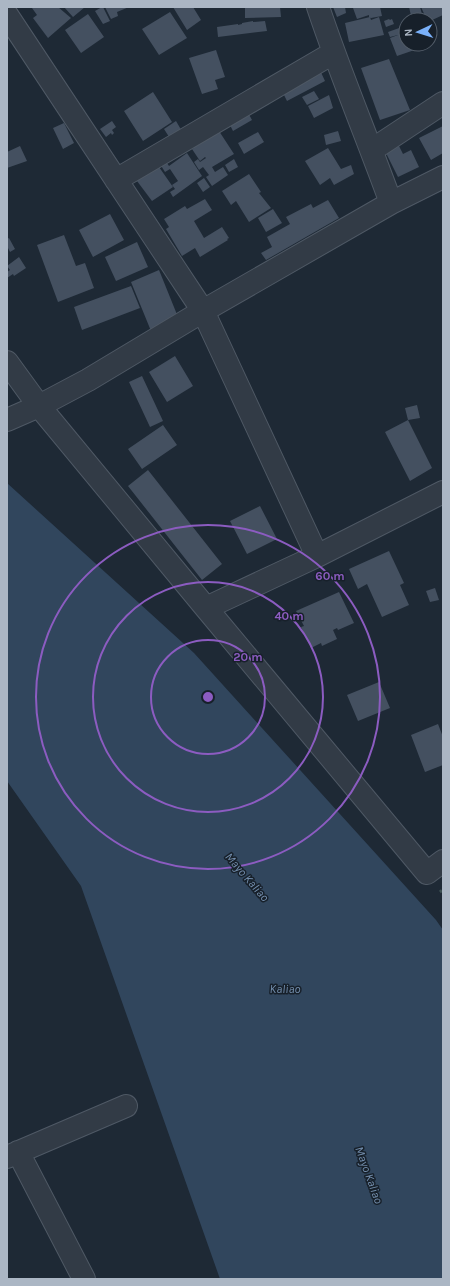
<svg xmlns="http://www.w3.org/2000/svg" width="450" height="1286" font-family="Karla,sans-serif">
<rect width="100%" height="100%" fill="#1e2935"/>
<path fill="#31465d" d="M7,483L194,653L436,920L443,930V1279H220L81,886L7,781Z"/>
<path fill="#445060" d="M33,7H58L71,18L48,38L33,18L37,15L32,8Z
M64,7H85L73,17Z
M102,7H103L110,21L103,24L95,11Z
M105,7H129L117,12L118,16L111,19Z
M173,7H193L201,20L187,30Z
M245,7H280L281,17L245,18Z
M333,7H345L346,13L337,17Z
M357,7H380L382,16L371,18L369,17V15L357,19L353,8Z
M409,7H420L423,18L412,20Z
M421,7H443V15L430,21L427,20Z
M170,12L187,38L159,55L142,29Z
M88,14L104,37L81,53L65,30Z
M370,17L371,20L379,17L384,35L349,42L345,23Z
M389,19L390,20L392,19L394,24L386,27L384,21Z
M253,21V22L265,21L267,31L218,37L217,27L238,24V25L242,24V23Z
M402,27L404,33L400,34L401,36L406,34V44H430V39L432,44L397,56L390,38L398,35L390,37L388,32Z
M216,50L225,77L215,80L218,89L202,94L189,58Z
M389,59L410,110L380,120L361,68Z
M318,66L325,81L287,101L281,89Z
M314,91L319,99L307,105L302,97Z
M153,92L172,122L143,141L124,111Z
M329,95L333,108L314,118L308,106Z
M246,109L252,120L233,131L227,119Z
M112,121L116,127L112,130L114,133L112,135L111,133L106,137L100,129Z
M176,121L183,133L171,140L164,129Z
M64,123L74,143L63,149L53,128Z
M443,126V153L431,160L419,138Z
M219,131L234,154L212,167L215,172L223,167L228,175L212,186L206,177L209,175L203,167L199,170L194,162L198,159L200,162L206,158L205,157L200,161L192,149L194,148L192,144Z
M338,131L341,141L326,145L324,135Z
M258,132L264,142L244,154L238,143Z
M20,146L27,161L7,168V152Z
M399,146L403,154L411,150L419,167L398,177L386,153Z
M328,148L341,169L351,165L354,174L334,185L330,178L320,185L305,161Z
M187,153L202,176L173,197L170,192L175,189L172,185L178,181L170,169L165,172L160,164L165,160L169,166Z
M234,159L238,167L229,172L225,165Z
M159,167L173,187L152,201L137,181L133,183L130,178Z
M249,174L261,192L259,193L271,208L249,222L236,201L231,205L222,191Z
M204,178L210,187L203,192L197,183Z
M205,199L212,210L194,221L204,238L222,227L229,238L227,239L228,240L200,257L195,248L182,256L166,229L169,227L164,219L185,206L187,209Z
M328,200L339,218L266,260L261,253L272,247L267,237L290,224L286,217L311,204L313,208Z
M273,209L282,223L266,232L258,218Z
M110,214L124,240L93,257L79,230Z
M64,235L76,266L85,263L94,288L58,302L37,245Z
M9,238L15,249L10,252L7,246V239Z
M137,242L148,267L116,281L105,257Z
M19,257L26,268L14,276L13,274L7,278V272L10,270L7,266Z
M159,270L178,317L151,331L131,282Z
M131,286L140,308L82,330L74,307Z
M175,356L193,386L167,402L149,372Z
M142,376L163,421L150,427L129,382Z
M417,405L420,418L408,420L405,408Z
M408,420L432,468L410,481L385,432Z
M163,425L177,445L142,469L128,449Z
M148,470L222,564L202,580L128,486Z
M260,506L277,539L247,554L230,521Z
M389,551L404,583L400,585L409,605L382,617L367,584L358,589L349,569Z
M435,588L439,600L430,602L426,591Z
M339,592L354,623L338,630L337,628L333,630L337,639L322,646L321,643L311,648L301,627L304,626L296,611Z
M379,682L390,708L358,721L347,695Z
M438,724L443,737V765L425,772L411,735Z"/>
<g fill="none" stroke-linecap="round" stroke-linejoin="round">
<defs>
<path id="minor" d="M318,7C340,73 367,137 391,203
M7,15L203,311L317,556
M372,150L443,103
M116,180L333,53
M7,362L39,406L206,608L427,873L443,861
M7,420L39,406L88,380L203,311L391,203L443,177
M206,608L317,556L443,492
M18,1152L84,1279
M7,1157L126,1106"/>
</defs>
<use href="#minor" stroke="#4f5965" stroke-width="24"/>
<path stroke="#3e5254" stroke-width="2.5" stroke-dasharray="3 3" stroke-linecap="butt" d="M440,890L443,894"/>
<use href="#minor" stroke="#323b46" stroke-width="22"/>
</g>
<g fill="none" stroke="#8c5cc1" stroke-width="2">
<circle cx="208" cy="697" r="57"/>
<circle cx="208" cy="697" r="115"/>
<circle cx="208" cy="697" r="172"/>
</g>
<g text-anchor="middle" dominant-baseline="central" stroke-width="3" stroke-linejoin="round" paint-order="stroke">
<g font-size="12" font-style="italic" fill="#738ead" stroke="#17202a">
<text transform="translate(247 877) rotate(49)">Mayo Kaliao</text>
<text x="285" y="989">Kaliao</text>
<text transform="translate(369 1175) rotate(70)">Mayo Kaliao</text>
</g>
</g>
<circle cx="208" cy="697" r="6" fill="#8c5cc1" stroke="#17202a" stroke-width="2"/>
<g font-size="12" text-anchor="middle" font-weight="bold" fill="#8c5cc1" stroke="#17202a" stroke-width="3" stroke-linejoin="round" paint-order="stroke">
<text x="330" y="580">60 m</text>
<text x="289" y="620">40 m</text>
<text x="248" y="661">20 m</text>
</g>
<rect width="450" height="1286" fill="none" stroke="#abb6c4" stroke-width="16"/>
<g transform="translate(418 32) rotate(266)"><circle r="19" fill="#17202a" stroke="#525c68"/>
<path d="M0-3L7 15L0 10L-7 15Z" fill="#7ab1fa"/>
<text y="-6" font-size="11" font-weight="bold" text-anchor="middle" fill="#abb6c4">N</text>
</g>
</svg>
